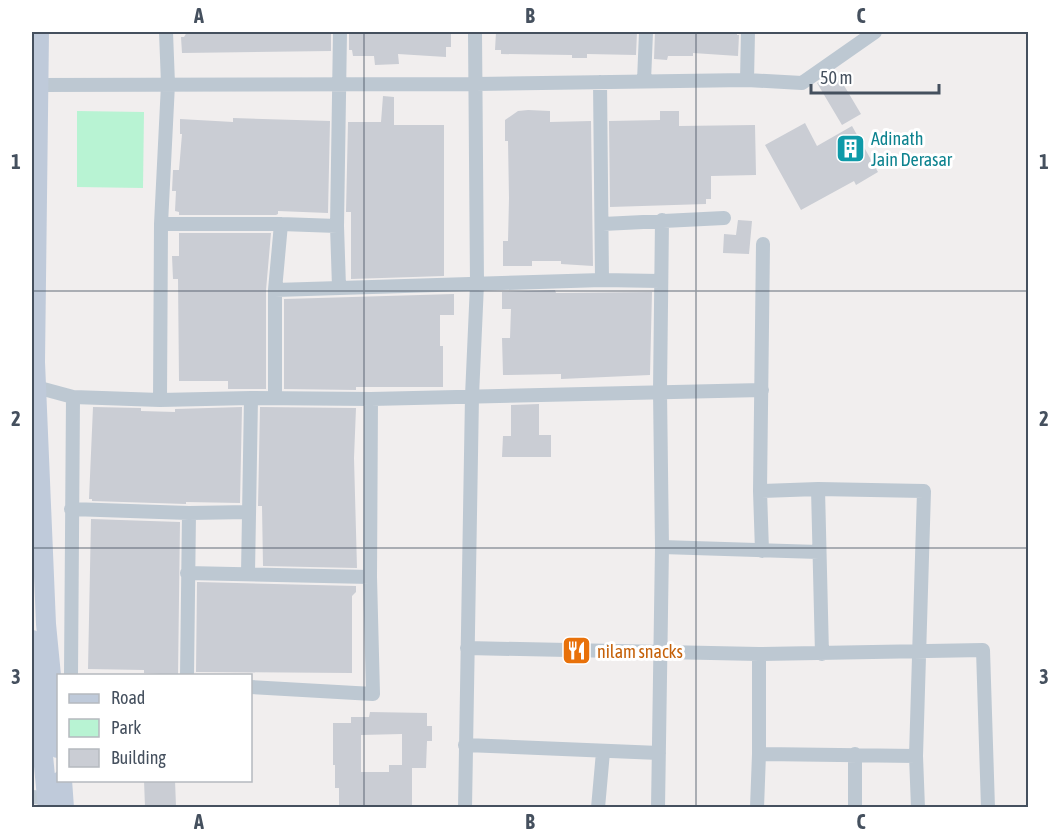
<svg xmlns="http://www.w3.org/2000/svg" width="1060" height="839" font-family="'Asap Condensed',sans-serif">
<rect width="100%" height="100%" fill="#f1eeee"/>
<path fill="#b8f3d3" d="M77,111L144,112L143,188L77,187Z"/>
<path fill="#cacdd4" fill-rule="evenodd" d="M187,32H331V51L182,53L181,37H184Z
M349,32H451V47H446V57L398,54L399,64L375,65L374,56H353L352,50H349Z
M496,32H637L636,55L587,54V58H572V55L501,54V50H495Z
M655,32H737V35H739L738,56L693,53V56H668L667,60L654,59Z
M836,72L861,114L842,125L817,83Z
M383,96L394,97V125H444V276L351,279V212H346L348,122H381Z
M528,110L550,111V122L591,121L593,266L561,264V261H532V266H503V241H508L509,198L508,141H505V120L518,111Z
M660,111H679V126L755,125L756,175L711,176V199H706V204L610,207L609,121L660,120Z
M233,118L330,121L328,213L278,211V214L276,215H179V212L175,211L176,191H172L173,170H179L182,134H180V119L233,122Z
M805,123L817,146L852,126L878,172L856,185L854,181L801,210L765,145Z
M738,220L752,221L749,254L723,253L724,234L736,235Z
M179,233H271L266,290V389H228V381H179L178,279H173L172,256H179Z
M555,290L556,293L652,292L650,375L561,379V374L503,375L502,338H510L511,309H502V292Z
M454,294V315H440V346H443V387H356V390L284,389V299Z
M539,404V435H551V457H502L503,436H511V405Z
M93,407L141,408V411L175,412V409L242,407L240,503L186,502V504L92,501V499H89Z
M260,407L356,408L354,458L357,568L263,566L262,506H258Z
M91,519L180,522L178,675L144,673V670L88,669Z
M197,582L356,586V592L352,596V673L196,672Z
M370,712L427,713V726H432V741H427L426,768H412V807H339V788H335V765H333V723H351V717H369ZM402,734V765H389V772H361V735Z
M144,780H175L176,807H145Z"/>
<g fill="none" stroke-linecap="round" stroke-linejoin="round">
<path stroke="#bdc8d2" stroke-width="14" d="M747,80L748,32
M644,81L646,32
M600,82L602,280
M39,85L476,84L747,80L802,83L875,32
M161,224H281L337,226
M603,224L724,218
M339,287L337,226L340,32
M275,290L602,280L660,281
M36,387L73,397L160,400L251,398L371,399L762,390
M275,398V290L281,224
M160,400L161,224L168,84L166,32
M818,489L822,654
M760,491L818,489L924,491L916,756L918,808
M71,509L189,513L249,512
M662,547L819,552
M762,551L760,491L763,244
M187,573L370,577
M248,573L251,398
M467,648L759,654L983,650L988,808
M71,675L73,397
M187,676L189,513
M250,687L373,694L370,577L371,399
M465,745L659,753
M759,754L916,756
M855,754V808
M32,797L47,798
M465,808L472,396L477,284L475,32
M598,808L603,752
M658,808L662,547L660,391L662,220
M757,808L759,754V654"/>
<path stroke="#bfcada" stroke-width="20" d="M39,32L35,362L46,624L58,748
M32,640L48,808
M62,780L64,808"/>
</g>
<path fill="none" stroke="#45505e" stroke-width="1.5" stroke-opacity="0.55" d="M364,32V808M696,32V808M32,291H1028M32,548H1028"/>
<defs>
<symbol id="building-square" viewBox="-11 -11 22 22"><rect x="-9" y="-9" width="18" height="18" rx="4" fill="#0f9aa8" stroke="#fff"/><path d="M-4-6H4V6H1V3H-1V6H-4ZM-2.5-4.3h1.7v1.8h-1.7ZM.8-4.3h1.7v1.8H.8ZM-2.5-1h1.7V.8h-1.7ZM.8-1h1.7V.8H.8Z" fill="#fff"/></symbol>
<symbol id="restaurant-square" viewBox="-11 -11 22 22"><rect x="-9" y="-9" width="18" height="18" rx="4" fill="#e8710a" stroke="#fff"/><path d="M-5-6h1v4h1v-4h1v4h1v-4h1v5L-1.5 .5V6h-2V.5L-5-1ZM5-6V6H3V1.5H1.5Q1.5-4 5-6Z" fill="#fff"/></symbol>
</defs>
<g fill-rule="evenodd">
<use href="#building-square" x="834" y="132" width="33" height="33"/>
<use href="#restaurant-square" x="560" y="634" width="33" height="33"/>
</g>
<g text-anchor="middle" dominant-baseline="central" stroke-width="6" stroke-linejoin="round" paint-order="stroke">
<g font-size="18" fill="#0d838f" stroke="#fff" text-anchor="start">
<text x="871" y="138">Adinath<tspan x="871" dy="21">Jain Derasar</tspan></text>
</g>
<g font-size="18" fill="#c56008" stroke="#fff" text-anchor="start">
<text x="597" y="651">nilam snacks</text>
</g>
</g>
<rect width="1060" height="839" fill="none" stroke="#ffffff" stroke-width="66"/>
<rect x="57" y="674" width="195" height="108" fill="#ffffff" stroke="#b5b9bf" stroke-width="1.5"/>
<rect x="69" y="694" width="30" height="9" fill="#bfcada" stroke="#b5b9bf" stroke-width="1.5"/>
<text x="111" y="704" font-size="18" fill="#45505e">Road</text>
<rect x="69" y="719" width="30" height="18" fill="#b8f3d3" stroke="#b5b9bf" stroke-width="1.5"/>
<text x="111" y="734" font-size="18" fill="#45505e">Park</text>
<rect x="69" y="749" width="30" height="18" fill="#cacdd4" stroke="#b5b9bf" stroke-width="1.5"/>
<text x="111" y="764" font-size="18" fill="#45505e">Building</text>
<path d="M811 84v9h128v-9" fill="none" stroke="#45505e" stroke-width="3"/>
<text x="820" y="84" font-size="18" fill="#45505e" stroke="#ffffff" stroke-width="4.5" paint-order="stroke">50 m</text>
<rect x="33" y="33" width="994" height="773" fill="none" stroke="#45505e" stroke-width="2"/>
<g font-size="20" text-anchor="middle" font-weight="bold" fill="#45505e">
<text x="199" y="23">A</text>
<text x="530" y="23">B</text>
<text x="861" y="23">C</text>
<text x="16" y="169">1</text>
<text x="1044" y="169">1</text>
<text x="16" y="426">2</text>
<text x="1044" y="426">2</text>
<text x="16" y="684">3</text>
<text x="1044" y="684">3</text>
<text x="199" y="829">A</text>
<text x="530" y="829">B</text>
<text x="861" y="829">C</text>
</g>
</svg>
